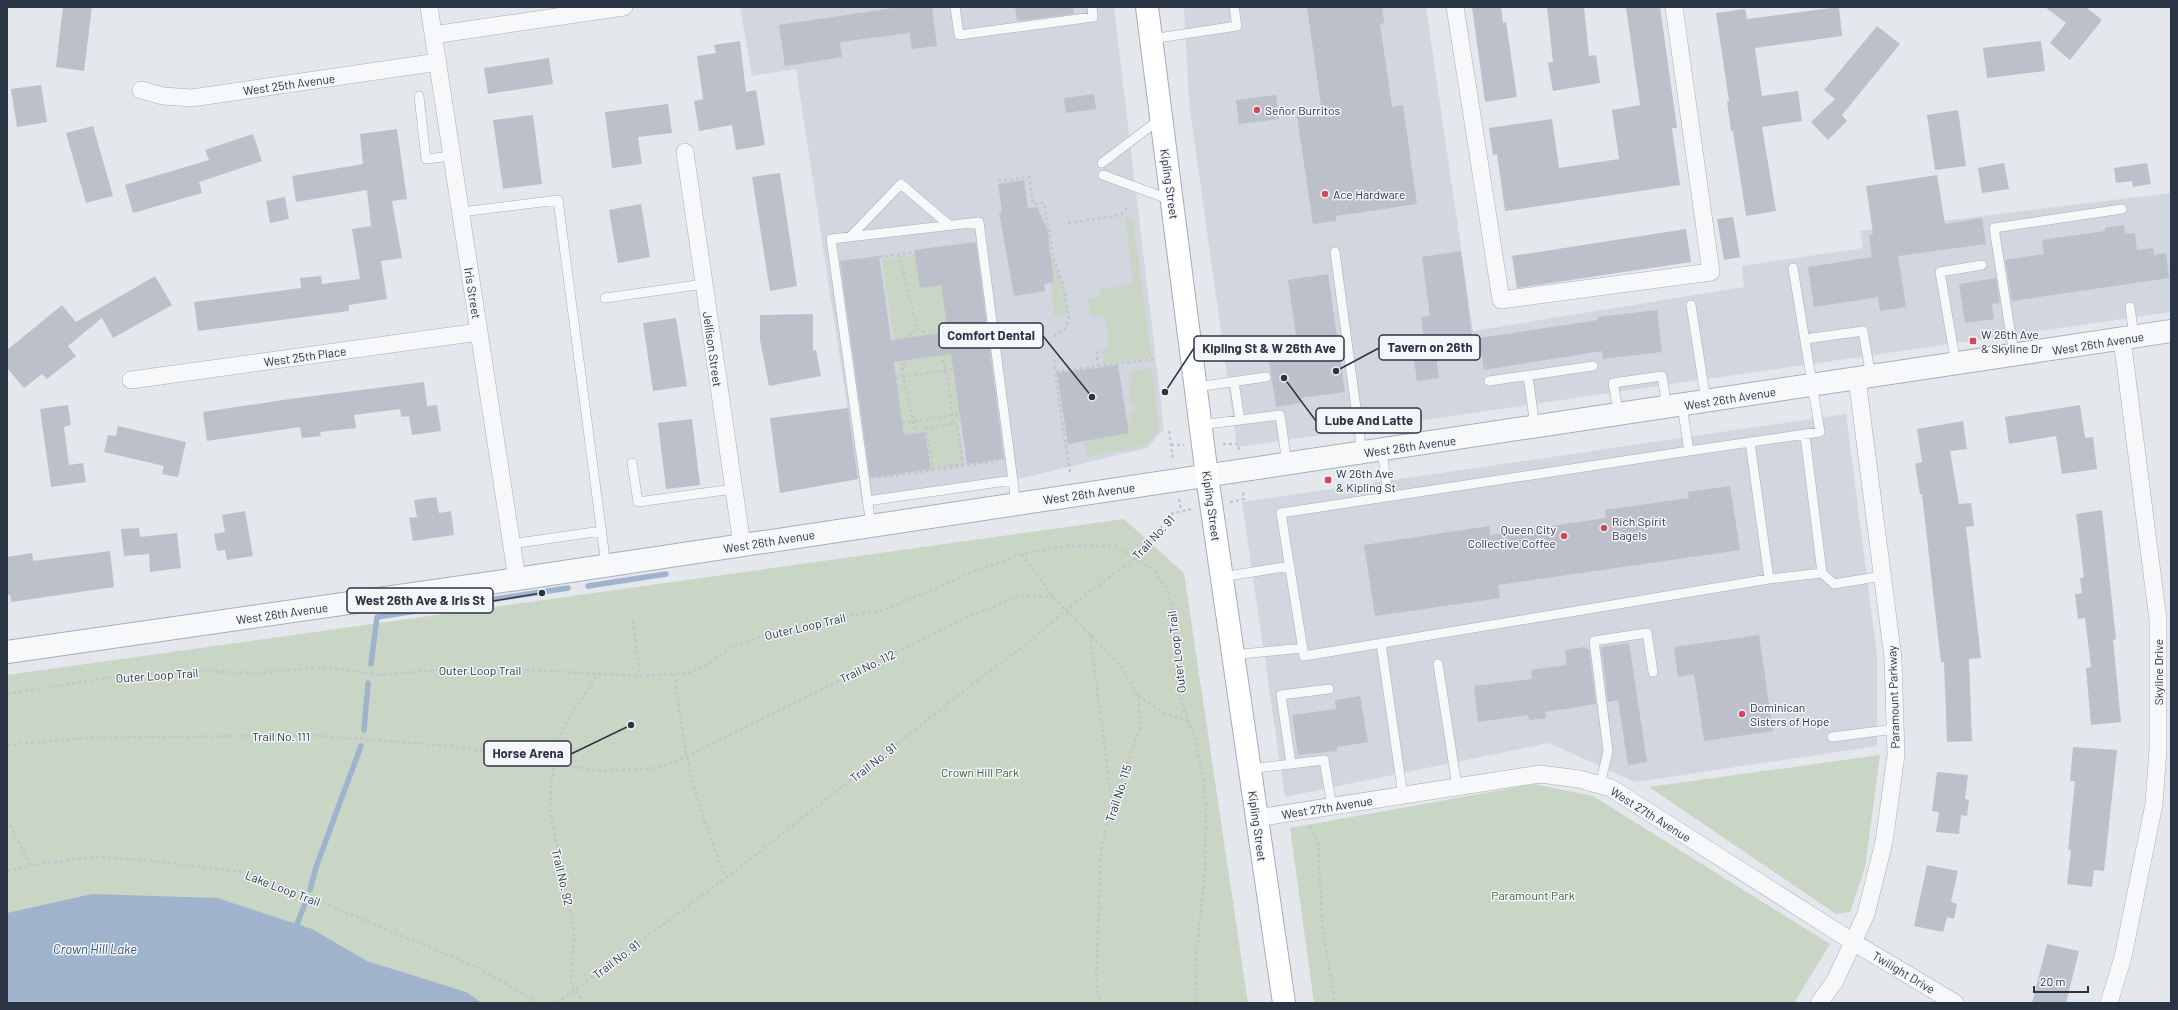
<svg xmlns="http://www.w3.org/2000/svg" width="2178" height="1010" font-family="Barlow,sans-serif">
<rect width="100%" height="100%" fill="#e4e7ec"/>
<path fill="#d2d6de" d="M740,7H1114L1164,429L1147,448L1027,477L862,504L796,69L752,76Z
M1184,7H1426L1473,331L1744,287L1742,266L1863,248L1860,231L2170,193L2171,312L1237,447L1189,102Z
M1846,414L1877,656V746L1635,782L1549,743L1285,797L1242,502Z"/>
<path fill="#c9d6c5" fill-rule="evenodd" d="M1125,215L1133,221L1152,358L1101,364L1109,341L1104,314L1091,316L1087,299L1101,297L1099,290L1116,285L1117,288L1133,283Z
M915,254L941,285L961,422L958,423L964,465L932,470L926,432L904,436L896,373H899L882,259ZM925,335L928,357L916,358L913,337Z
M1051,258L1063,283L1066,312L1054,317L1051,283L1054,282Z
M1152,368L1159,431L1145,446L1087,457L1084,440L1129,433L1128,422L1136,408L1130,404V387L1132,384L1128,379L1130,372Z
M1124,519L1184,573L1248,1003H7V675Z
M1880,755L1865,868L1850,912L1836,914L1649,787Z
M1534,784L1593,796L1830,944L1794,1003H1314L1290,828Z"/>
<path fill="#9fb4cc" d="M92,894L217,898L312,929L367,961L466,992L482,1003H7V913Z"/>
<g fill="none" stroke-linecap="round" stroke-linejoin="round">
<path stroke="#9fb4cc" stroke-width="5.5" d="M588,586L666,574
M371,664L377,617L568,588
M364,730L368,683
M310,890L316,867L361,746
M297,924L305,904"/>
</g>
<path fill="#bbc0ca" d="M63,7H92L84,71L56,67Z
M900,7H932L937,46L912,49L910,33L840,42L842,57L785,66L779,25Z
M1015,7H1073L1074,14L1017,21Z
M1307,7H1382L1384,23L1380,24L1392,107L1403,105L1417,204L1336,216V221L1313,224L1297,116L1322,112Z
M1472,7H1501L1503,23L1506,22L1517,97L1485,102Z
M1547,7H1584L1589,56L1596,55L1600,83L1553,91L1548,63L1553,62Z
M1626,7H1660L1677,128H1672L1680,185L1505,211L1497,154L1493,155L1489,128L1552,119L1559,168L1619,159L1612,110L1640,105Z
M1839,7L1842,36L1755,48L1762,96L1798,91L1802,121L1762,127L1776,211L1746,216L1733,131H1731L1727,101H1729L1716,13L1745,9L1747,19Z
M2045,7H2086L2102,20L2070,60L2050,43L2066,23Z
M1877,26L1900,44L1842,115L1847,121L1828,140L1811,122L1835,99L1824,90Z
M740,41L746,92L756,90L765,145L736,150L732,125L699,131L694,101L703,99L697,56L716,53L714,45Z
M2041,41L2045,71L1987,78L1983,48Z
M549,58L553,84L488,94L484,68Z
M41,85L47,122L17,127L11,89Z
M1094,94L1096,109L1066,113L1064,98Z
M1276,95L1279,119L1239,124L1236,100Z
M668,104L672,133L638,137L642,164L612,168L605,112Z
M1958,110L1966,166L1935,170L1927,115Z
M533,115L542,184L503,189L493,120Z
M93,126L113,196L86,203L66,133Z
M397,129L407,199L392,201L402,258L381,261L387,299L349,305V311L198,331L194,302L301,288L300,278L321,276L322,284L360,279L352,229L371,226L367,190L296,202L292,176L363,164L360,134Z
M253,134L262,161L199,182L202,193L133,213L125,185L209,160L205,150Z
M2004,163L2009,189L1982,193L1978,168Z
M2147,163L2151,184L2133,187L2132,181L2116,183L2114,168Z
M780,173L797,286L770,291L752,177Z
M1937,175L1945,224L1982,218L1986,244L1898,256L1906,307L1880,311L1878,297L1814,307L1808,267L1872,257L1869,235L1873,234L1866,186Z
M1024,180L1028,208L1037,207L1047,228L1054,282L1044,284L1045,291L1014,296L999,212H1002L998,184Z
M285,197L289,219L270,223L266,201Z
M641,204L650,257L618,263L609,210Z
M1733,217L1740,257L1724,260L1717,219Z
M2124,225L2125,234L2135,233L2137,250L2153,248L2154,255L2166,253L2169,278L2012,301L2005,260L2044,254L2042,240L2105,231V228Z
M1686,229L1691,262L1517,288L1512,256Z
M976,242L1004,459L967,464L951,354L894,362L904,435L925,432L931,469L870,478L840,261L879,256L891,340L948,332L941,285L920,288L914,250Z
M1461,251L1474,351L1436,357L1439,378L1417,381L1413,354L1426,352L1421,317L1430,316L1422,257Z
M1328,274L1345,392L1300,398V403L1276,407L1268,354L1298,349L1288,280Z
M155,276L172,305L113,338L102,318L68,346L76,356L47,379L42,374L24,388L7,368V350L62,305L76,322Z
M1996,278L2000,303L1992,304L1994,319L1965,323L1959,284Z
M1657,310L1662,352L1603,359L1602,351L1484,370L1479,338L1598,320V317Z
M813,314V351L816,350L821,376L769,386L760,340V315Z
M676,318L687,386L653,391L643,323Z
M1118,365L1129,433L1068,444L1057,373Z
M424,382L427,406L437,405L441,431L412,435L409,416L401,417L400,409L354,415L356,428L320,432L321,436L302,438L300,427L207,441L203,412L290,399Z
M68,405L71,425L64,427L69,465L83,463L86,482L51,487L40,409Z
M2080,405L2085,438L2093,437L2097,469L2062,474L2056,436L2009,444L2005,417Z
M848,408L858,479L780,493L770,418Z
M692,419L700,485L666,489L658,423Z
M1963,421L1967,449L1950,451L1959,504L1971,503L1974,526L1966,527L1981,658L1969,659L1972,741L1947,742L1944,662L1941,663L1922,494H1920L1915,464L1922,462L1917,429Z
M118,426L186,442L178,477L162,474L164,466L104,452L108,435L116,436Z
M1730,486L1740,550L1498,585L1500,598L1375,616L1364,545L1489,526L1490,535L1606,518L1605,510L1689,498L1688,492Z
M436,497L439,513L451,511L454,535L413,541L409,518L417,517L414,500Z
M2102,510L2116,639L2113,640L2121,722L2091,725L2086,668L2091,667L2085,618L2078,619L2075,594L2082,593L2080,578L2084,577L2076,514Z
M245,511L253,556L227,560L225,550L217,551L214,534L225,532L222,515Z
M139,528L140,537L177,533L181,568L150,572L149,554L124,556L121,529Z
M110,551L114,587L11,602L10,595H7V557L32,553L33,561Z
M1759,635L1773,731L1704,741L1694,674L1678,677L1674,647Z
M1629,643L1647,762L1628,765L1618,700L1608,702L1601,647Z
M1585,647L1586,649H1589L1596,704L1545,712L1546,718L1529,720L1528,715L1478,722L1474,686L1532,679L1531,670L1567,665L1565,650Z
M1360,696L1368,742L1337,747V751L1298,755L1292,715L1336,709L1335,700Z
M2073,747L2117,750L2104,871L2094,870L2092,887L2067,884L2071,850H2068L2075,781H2070Z
M1937,772L1968,775L1965,799L1969,800L1967,816L1961,815L1959,834L1936,832L1939,812L1932,811Z
M1927,865L1958,871L1951,902L1957,904L1954,919L1947,917L1943,932L1914,926Z
M2047,944L2079,951L2066,1003H2032Z"/>
<g fill="none" stroke-linecap="round" stroke-linejoin="round">
<defs>
<path id="service" d="M955,7L959,35L1093,17L1092,7
M1151,39L1237,26L1234,7
M419,96L426,159L452,156
M1102,163L1160,119
M1103,175L1171,200
M461,212L558,200L606,566
M850,237L901,184L949,225
M1335,252L1362,453
M605,298L704,284
M1691,305L1706,401
M2130,307L2134,337
M1805,339L1863,331L1871,377
M2014,355L1994,228L2122,209
M1956,364L1940,272L1982,265
M1528,376L1535,426
M1489,381L1593,366
M1234,382L1240,420
M1196,387L1266,377
M1682,405L1689,451L1820,432L1793,268
M1619,415L1613,383L1662,376L1667,407
M1200,425L1280,415L1287,464
M1805,435L1822,573
M1382,450L1388,496
M1689,451L1281,513L1304,656L1769,579L1750,442
M632,463L638,502L733,489
M867,501L1013,480
M871,526L831,239L979,222L1016,504
M511,544L602,531
M1222,577L1290,566
M1769,579L1822,573L1834,584L1882,576
M1381,643L1403,796
M1233,655L1303,648
M1438,664L1457,787
M1832,737L1895,729
M1291,764L1281,695L1329,689
M1250,769L1324,760L1332,807
M1600,785L1608,751L1594,641L1647,633L1653,672"/>
<path id="minor" d="M429,7L517,579
M1455,7L1501,300L1711,272L1674,7
M433,35L624,7
M141,90L163,96L192,98L438,62
M685,152L742,545
M131,380L479,332
M1257,818L1540,774L1579,779L1611,788L1853,942L1955,1003
M1819,1003L1835,981L1866,914L1884,842L1896,755L1893,658L1857,379
M2109,1003L2123,957L2154,804L2158,749V620L2122,339"/>
<path id="tertiary" d="M7,652L517,579L2171,331"/>
<path id="primary" d="M1147,7L1207,476L1284,1003"/>
</defs>
<use href="#service" stroke="#a9aeb7" stroke-width="10"/>
<use href="#minor" stroke="#a9aeb7" stroke-width="18"/>
<use href="#tertiary" stroke="#a9aeb7" stroke-width="24"/>
<use href="#primary" stroke="#a3abb8" stroke-width="24"/>
<path stroke="#c2c5cb" stroke-width="2.5" stroke-dasharray="3 3" stroke-linecap="butt" d="M998,181L1029,177L1033,204L1044,203L1054,261L1063,283L1069,319L1065,329L1054,336
M1068,223L1121,215L1128,206
M899,254L917,328L910,335L902,372L916,434
M879,257L915,252
M917,328C950,344 948,392 953,424H957L963,464L933,469L926,428L953,424
M1054,360L1055,372
M1098,366L1097,353L1105,352
M896,378L953,369
M902,423L959,414
M1169,431L1173,460
M1223,444H1238L1239,451
M1171,445H1184
M1070,472L1055,372L1154,359
M878,478L998,461
M1179,499L1181,511
M1230,502L1244,499L1243,490
M1022,554L1053,597L1122,667L1138,697L1141,725L1110,813L1101,849L1096,985L1101,1003
M633,621L640,676
M1090,634L1112,805
M674,674C678,696 680,718 684,740C691,788 708,833 726,877
M7,694L106,678L196,671L260,673L325,667L380,675L450,669L490,668L640,676L688,673L705,666L730,648L764,635L824,620L885,610L968,574L1022,554L1066,546H1115L1153,569L1167,589L1175,621L1176,678L1183,707L1195,739L1203,777L1206,810L1205,871L1195,968L1197,1003
M1138,696L1163,712L1188,721
M7,745L83,738L307,735L452,746L600,771L657,768L688,756L964,618L1020,596L1053,597
M7,820L31,866
M1310,826L1318,842L1322,924L1335,1003
M7,871L39,864L93,857L146,860L251,873L479,968L538,1003
M557,1003L735,871L987,673L1028,643L1067,609L1136,557L1173,513L1192,509
M585,1003L571,985L574,930L550,811L551,784L561,731L598,674"/>
<use href="#service" stroke="#f7f8fa" stroke-width="9"/>
<use href="#minor" stroke="#f7f8fa" stroke-width="17"/>
<use href="#tertiary" stroke="#f7f8fa" stroke-width="22"/>
<use href="#primary" stroke="#fff" stroke-width="22"/>
</g>
<g fill="#d1495b" stroke="#f4f6f9" stroke-width="1.5">
<circle cx="1257" cy="110" r="4"/>
<circle cx="1325" cy="194" r="4"/>
<rect x="1969" y="337" width="8" height="8" rx="2"/>
<rect x="1324" y="476" width="8" height="8" rx="2"/>
<circle cx="1604" cy="528" r="4"/>
<circle cx="1564" cy="536" r="4"/>
<circle cx="1742" cy="714" r="4"/>
</g>
<g text-anchor="middle" dominant-baseline="central" stroke-width="3" stroke-linejoin="round" paint-order="stroke">
<g font-size="12" fill="#2b3445" stroke="#f4f6f9">
<text transform="translate(289 84) rotate(-8)">West 25th Avenue</text>
<text transform="translate(1170 184) rotate(82)">Kipling Street</text>
<text transform="translate(473 293) rotate(81)">Iris Street</text>
<text transform="translate(2098 343) rotate(-9)">West 26th Avenue</text>
<text transform="translate(713 349) rotate(82)">Jellison Street</text>
<text transform="translate(305 356) rotate(-8)">West 25th Place</text>
<text transform="translate(1730 398) rotate(-9)">West 26th Avenue</text>
<text transform="translate(1410 446) rotate(-8)">West 26th Avenue</text>
<text transform="translate(1089 493) rotate(-8)">West 26th Avenue</text>
<text transform="translate(1212 506) rotate(82)">Kipling Street</text>
<text transform="translate(1153 537) rotate(-47)">Trail No. 91</text>
<text transform="translate(769 541) rotate(-9)">West 26th Avenue</text>
<text transform="translate(282 613) rotate(-8)">West 26th Avenue</text>
<text transform="translate(805 626) rotate(-13)">Outer Loop Trail</text>
<text transform="translate(1176 652) rotate(-97)">Outer Loop Trail</text>
<text transform="translate(867 666) rotate(-26)">Trail No. 112</text>
<text x="480" y="670">Outer Loop Trail</text>
<text transform="translate(2158 672) rotate(-90)">Skyline Drive</text>
<text transform="translate(157 675) rotate(-4)">Outer Loop Trail</text>
<text transform="translate(1893 697) rotate(-92)">Paramount Parkway</text>
<text x="281" y="736">Trail No. 111</text>
<text transform="translate(873 762) rotate(-38)">Trail No. 91</text>
<text transform="translate(1118 793) rotate(-72)">Trail No. 115</text>
<text transform="translate(1327 807) rotate(-9)">West 27th Avenue</text>
<text transform="translate(1651 814) rotate(32)">West 27th Avenue</text>
<text transform="translate(1258 826) rotate(82)">Kipling Street</text>
<text transform="translate(563 877) rotate(77)">Trail No. 92</text>
<text transform="translate(283 888) rotate(21)">Lake Loop Trail</text>
<text transform="translate(616 959) rotate(-37)">Trail No. 91</text>
<text transform="translate(1904 972) rotate(31)">Twilight Drive</text>
</g>
<g font-size="12" fill="#2b3445" stroke="#f4f6f9" text-anchor="start">
<text x="1265" y="110">Señor Burritos</text>
<text x="1333" y="194">Ace Hardware</text>
<text x="1981" y="334">W 26th Ave<tspan x="1981" dy="14">&amp; Skyline Dr</tspan></text>
<text x="1336" y="473">W 26th Ave<tspan x="1336" dy="14">&amp; Kipling St</tspan></text>
<text x="1612" y="521">Rich Spirit<tspan x="1612" dy="14">Bagels</tspan></text>
<text x="1556" y="529" text-anchor="end">Queen City<tspan x="1556" dy="14">Collective Coffee</tspan></text>
<text x="1750" y="707">Dominican<tspan x="1750" dy="14">Sisters of Hope</tspan></text>
</g>
<g font-size="12" fill="#3f6138" stroke="#f4f6f9">
<text x="980" y="772">Crown Hill Park</text>
<text x="1533" y="895">Paramount Park</text>
</g>
<g font-size="13" font-style="italic" fill="#34527a" stroke="#f4f6f9">
<text x="95" y="949">Crown Hill Lake</text>
</g>
</g>
<path fill="none" stroke="#2b3445" stroke-width="1.5" d="M1092 397L1043 336M1336 371L1379 348M1165 392L1194 348M1284 378L1316 421M542 593L493 601M631 725L571 754"/>
<g fill="#2b3445" stroke="#f4f6f9" stroke-width="1.5">
<circle cx="1092" cy="397" r="4"/>
<circle cx="1336" cy="371" r="4"/>
<circle cx="1165" cy="392" r="4"/>
<circle cx="1284" cy="378" r="4"/>
<circle cx="542" cy="593" r="4"/>
<circle cx="631" cy="725" r="4"/>
</g>
<g fill="#f4f6f9" stroke="#2b3445" stroke-width="1.5">
<rect x="939" y="323" width="104" height="25" rx="4"/>
<rect x="1379" y="335" width="101" height="25" rx="4"/>
<rect x="1194" y="336" width="150" height="25" rx="4"/>
<rect x="1316" y="408" width="105" height="25" rx="4"/>
<rect x="347" y="588" width="146" height="25" rx="4"/>
<rect x="484" y="741" width="87" height="25" rx="4"/>
</g>
<g font-size="13" text-anchor="middle" font-weight="bold" fill="#2b3445">
<text x="991" y="340">Comfort Dental</text>
<text x="1430" y="352">Tavern on 26th</text>
<text x="1269" y="353">Kipling St &amp; W 26th Ave</text>
<text x="1369" y="425">Lube And Latte</text>
<text x="420" y="605">West 26th Ave &amp; Iris St</text>
<text x="528" y="758">Horse Arena</text>
</g>
<rect width="2178" height="1010" fill="none" stroke="#2b3445" stroke-width="16"/>
<path d="M2034 986v6h54v-6" fill="none" stroke="#2b3445" stroke-width="2"/>
<text x="2040" y="986" font-size="12" fill="#2b3445" stroke="#f4f6f9" stroke-width="3" paint-order="stroke">20 m</text>
</svg>
